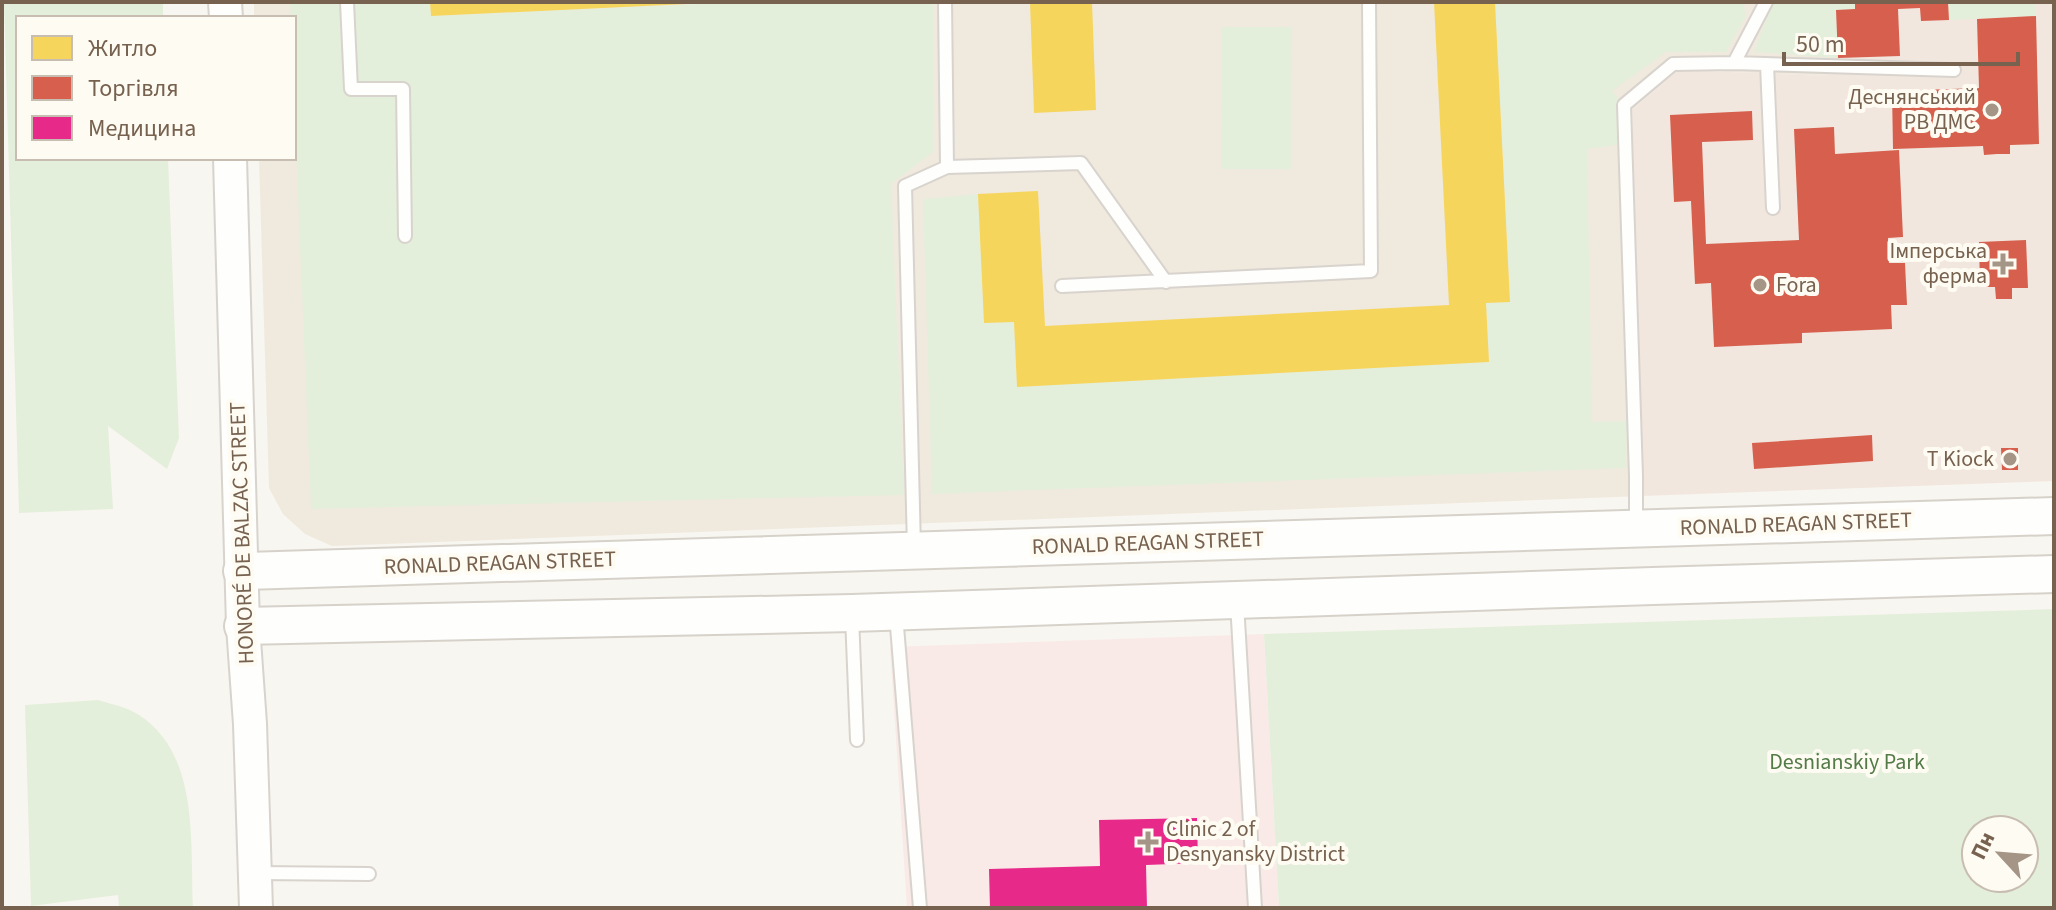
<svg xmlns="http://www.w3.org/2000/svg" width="2056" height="910" font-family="'Source Sans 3',sans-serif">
<rect width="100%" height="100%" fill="#f8f6f0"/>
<path fill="#f0e9de" d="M254,2H1830L1827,76L1679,70L1632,110L1642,496L332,546L305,534L283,514L269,488L259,158H294V18H254Z"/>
<path fill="#f2e7df" d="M1830,2H2054V481L1642,496L1632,110L1679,70L1827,76Z"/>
<path fill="#f9eae7" d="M1264,634L1279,908H907L890,647Z"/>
<path fill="#e4efdb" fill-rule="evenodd" d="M4,2H163V18H18V158H168L179,438L167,469L108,426L113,509L19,513Z
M290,2H430L431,16L743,2H933V152L891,184L904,495L311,509L294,99V18H291Z
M1495,2H1743L1746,16L1726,52H1666L1612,91L1618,98L1617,145L1587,149L1592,422L1627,421L1626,468L932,494L923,199L978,194L984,323L1014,322L1017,386L1489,362L1486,303L1510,301Z
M1773,2H1855V9L1836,10L1838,58L1754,52Z
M1948,2H2035L2036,16L1949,20Z
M1222,27H1292L1291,169H1221Z
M2054,609V908H1279L1264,634ZM1976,830H2024V878H1976Z
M98,700C111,704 127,707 139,715C200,754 190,844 193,908H119L118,895L31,906L25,705Z"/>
<path fill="#f6d55c" d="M430,2H687V4L431,16Z
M1030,2H1092L1096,110L1034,113Z
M1434,2H1495L1510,302L1486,303L1489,362L1017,387L1014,322L984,323L978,194L1038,191L1045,326L1449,305Z"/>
<path fill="#d6604d" d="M1855,2H1948L1949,20L1921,21L1920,8L1898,9L1900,56L1838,58L1836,10L1855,9Z
M2036,16L2039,144L2010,145V154H1997L1984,155L1983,146L1893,149L1892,91L1979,88L1977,19Z
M1752,111L1753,140L1702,142L1706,244L1799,240L1794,129L1834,127L1835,154L1899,150L1903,237L1888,238L1889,263H1905L1907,305H1891L1892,329L1802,333V343L1714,347L1711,283L1695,284L1691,201L1674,202L1670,115Z
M2026,240L2028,288H2012V299H1996L1995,287H1980L1979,242Z
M1872,435L1873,461L1754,469L1752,443Z
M2001,448H2018V470H2002Z"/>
<path fill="#e7298a" d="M1197,818L1198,863L1146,865L1147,908H990L989,869L1100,866L1099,820Z"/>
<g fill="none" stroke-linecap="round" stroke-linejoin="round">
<defs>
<path id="service" d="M347,2L351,89H403L405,236
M945,2L947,167
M1734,63L1954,70
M1767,64L1773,208
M1062,286L1371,271L1369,2
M1636,525V476L1624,105L1673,64L1734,63L1766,2
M914,548L905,186L947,167L1081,163L1166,282
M1237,603L1255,908
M896,614L920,908
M852,616L857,740
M256,873L369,874"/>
<path id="tertiary" d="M225,2L226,18
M230,158L243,626L250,724L256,908"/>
<path id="secondary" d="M242,571L2054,516
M243,626L852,613L1653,586L2054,574"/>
</defs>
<use href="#service" stroke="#d8d3cd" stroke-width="16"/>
<use href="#tertiary" stroke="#d8d3cd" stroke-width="36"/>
<use href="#secondary" stroke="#d6d2ca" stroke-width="40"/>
<use href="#service" stroke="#fefefd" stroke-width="12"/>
<use href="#tertiary" stroke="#fefefd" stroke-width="32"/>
<use href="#secondary" stroke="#fefefd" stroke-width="36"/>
</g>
<g fill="#a49587" stroke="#fefbf2" stroke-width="3">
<circle cx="1992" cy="110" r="8"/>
<path d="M1999 252h8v8h8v8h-8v8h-8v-8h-8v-8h8z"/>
<circle cx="1760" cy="285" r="8"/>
<circle cx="2010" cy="459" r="8"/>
<path d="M1144 830h8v8h8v8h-8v8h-8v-8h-8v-8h8z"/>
</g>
<g text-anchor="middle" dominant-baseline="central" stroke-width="8" stroke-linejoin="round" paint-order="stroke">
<g font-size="22" fill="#77614f" stroke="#fefbf2" text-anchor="end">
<text x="1976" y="97">Деснянський<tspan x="1976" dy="25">РВ ДМС</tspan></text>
<text x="1987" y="251">Імперська<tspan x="1987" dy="25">ферма</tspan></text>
<text x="1776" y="285" text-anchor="start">Fora</text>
<text x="1994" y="459">T Kiock</text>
<text x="1166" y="829" text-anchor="start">Clinic 2 of<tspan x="1166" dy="25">Desnyansky District</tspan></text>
</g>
<g font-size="22" fill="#77614f" stroke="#fefbf2">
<text transform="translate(1796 524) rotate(-2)">RONALD REAGAN STREET</text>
<text transform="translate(242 533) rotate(-92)">HONORÉ DE BALZAC STREET</text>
<text transform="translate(1148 543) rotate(-2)">RONALD REAGAN STREET</text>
<text transform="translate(500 563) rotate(-2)">RONALD REAGAN STREET</text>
</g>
<g font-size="22" fill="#527b47" stroke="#fefbf2">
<text x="1847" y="762">Desnianskiy Park</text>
</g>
</g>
<rect width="2056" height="910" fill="none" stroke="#77614f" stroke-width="8"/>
<rect x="16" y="16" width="280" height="144" fill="#fefbf2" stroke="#c8bdb1" stroke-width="2"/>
<rect x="32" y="36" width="40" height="24" fill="#f6d55c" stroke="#c8bdb1" stroke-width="2"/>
<text x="88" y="56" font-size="24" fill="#77614f">Житло</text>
<rect x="32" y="76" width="40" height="24" fill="#d6604d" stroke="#c8bdb1" stroke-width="2"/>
<text x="88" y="96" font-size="24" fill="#77614f">Торгівля</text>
<rect x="32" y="116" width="40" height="24" fill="#e7298a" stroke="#c8bdb1" stroke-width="2"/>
<text x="88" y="136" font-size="24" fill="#77614f">Медицина</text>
<g transform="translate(2000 854) rotate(296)"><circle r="38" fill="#fefbf2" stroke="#c8bdb1" stroke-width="2"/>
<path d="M0-6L14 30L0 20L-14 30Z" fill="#a49587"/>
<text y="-12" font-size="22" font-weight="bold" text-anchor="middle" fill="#77614f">Пн</text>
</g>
<path d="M1784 52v12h234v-12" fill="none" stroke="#77614f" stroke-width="4"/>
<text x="1796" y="52" font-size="24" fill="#77614f" stroke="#fefbf2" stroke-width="6" paint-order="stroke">50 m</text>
</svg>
